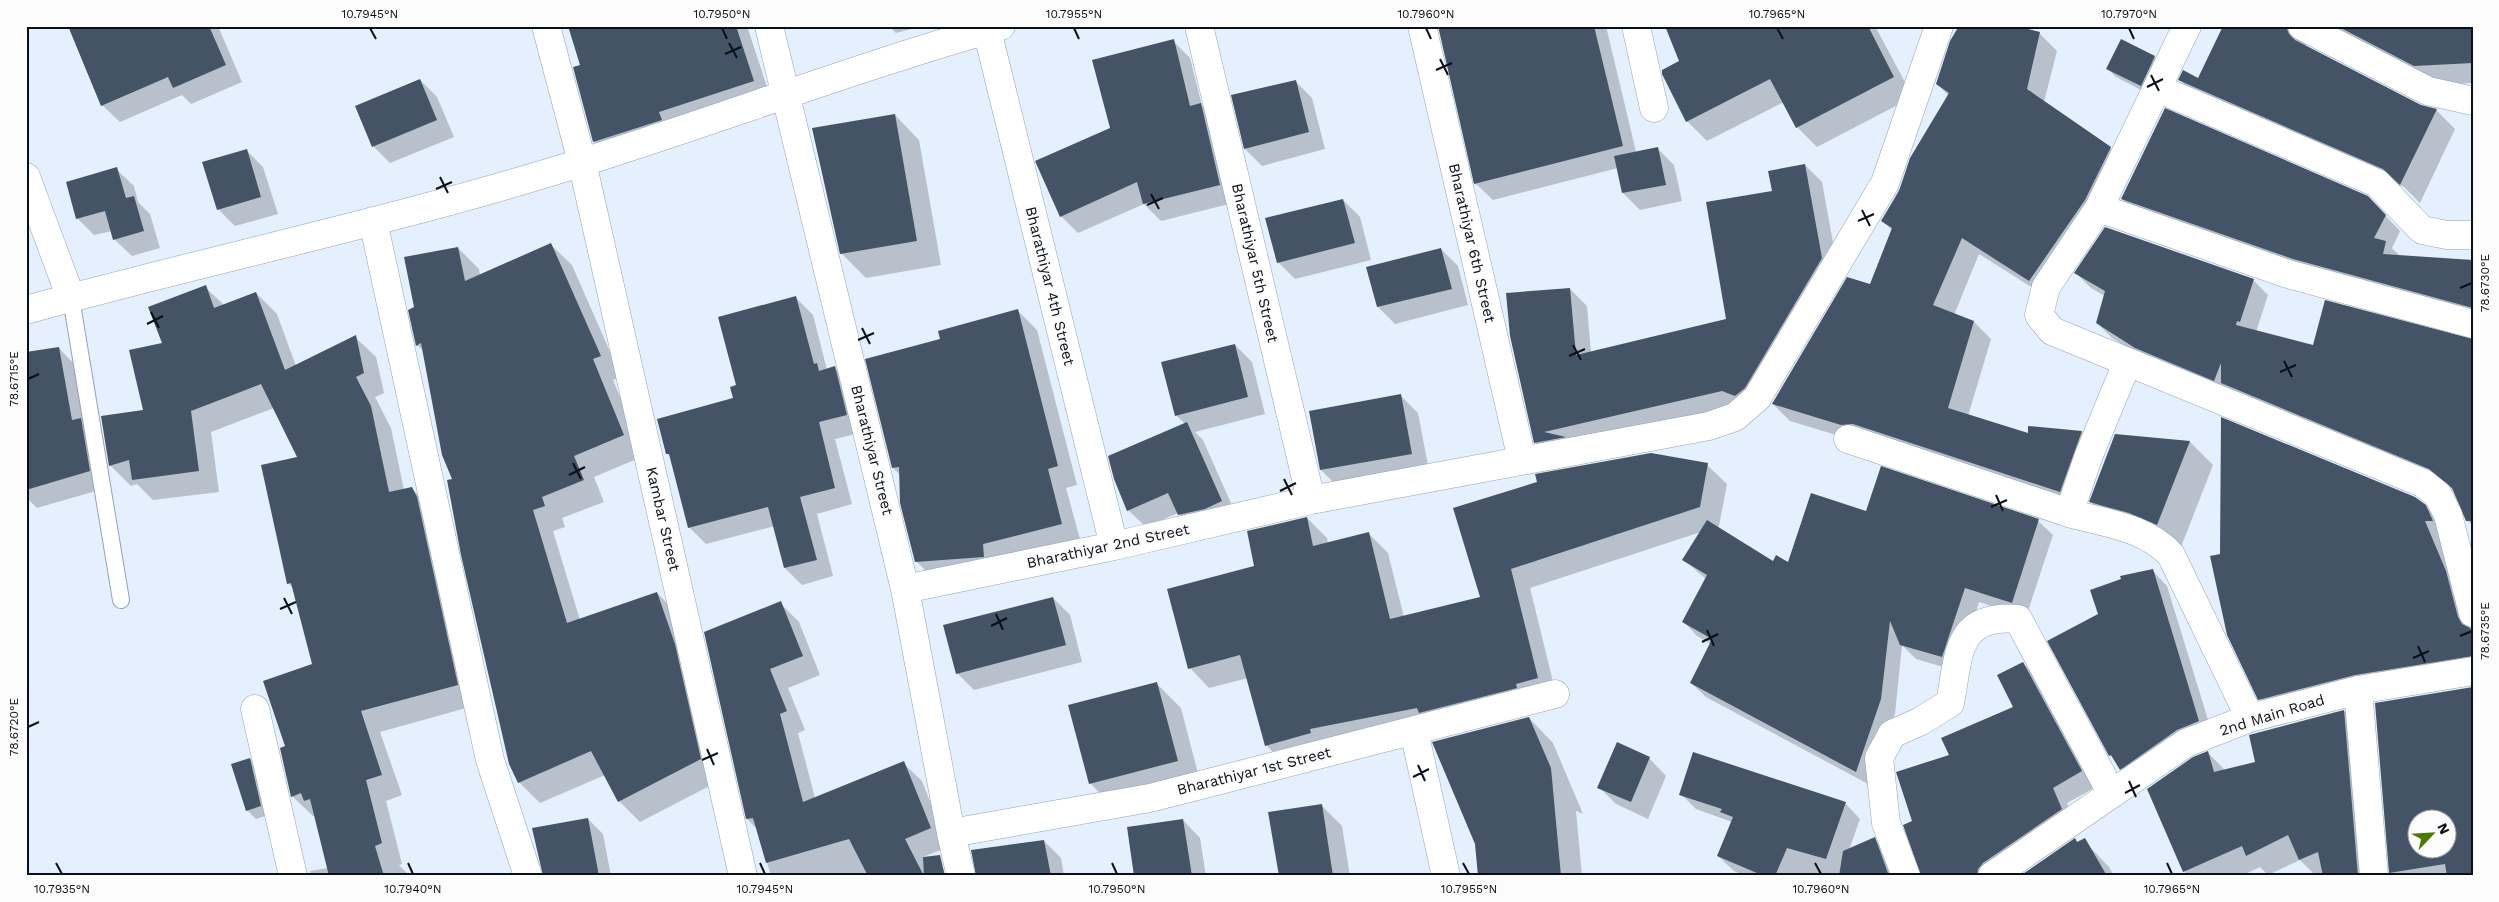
<svg xmlns="http://www.w3.org/2000/svg" width="2499" height="902" font-family="'Work Sans',sans-serif">
<rect width="100%" height="100%" fill="#e5f0fe"/>
<path fill="#0003" fill-rule="evenodd" d="M69,26H218L242,82L191,104L182,95L120,122L102,105Z
M569,26H747L771,99L612,159L594,142L575,68L582,66Z
M889,26H922L896,33Z
M1014,26H1030L1024,29Z
M1439,26H1606L1636,152L1657,148L1674,165L1682,201L1640,210L1623,193L1618,168L1493,200L1475,183Z
M1826,26H1875L1913,97L1817,147L1797,127L1784,102L1707,141L1687,121L1664,73Z
M1954,26H2012L2039,33L2057,51L2044,102L2110,148L2128,165L2047,297L1979,254L1954,315L1974,322L1991,339L1968,416L2029,435L2082,432L2099,449L2077,508L1790,421L1773,404L1870,286L1893,231L1882,221L1949,96L1937,84L1960,28Z
M2224,26H2473V83L2434,85L2307,38L2305,47L2420,106L2436,110L2455,129L2420,203L2404,187L2199,99L2180,80L2199,79Z
M1173,41L1190,58L1202,106L1218,121L1237,202L1161,221L1144,204L1078,233L1061,216Z
M2154,57L2163,66L2149,94L2116,77L2108,69Z
M420,80L437,97L454,137L390,163L373,146Z
M1295,81L1312,98L1325,149L1262,166L1245,149Z
M895,115L919,140L941,265L866,278L841,253Z
M246,150L263,167L278,214L235,226L218,209Z
M1805,165L1822,182L1839,276L1762,405L1552,459L1535,442L1570,289L1587,306L1591,353L1728,320L1773,192Z
M116,169L134,186L138,202L150,214L160,248L132,256L114,239L112,231L94,235L77,218Z
M26,172L37,224L26,228Z
M2122,199L2383,213L2400,231L2392,248L2400,256L2473,267V318L2137,214Z
M1343,200L1360,217L1371,260L1295,279L1278,262Z
M550,244L572,265L621,377L613,380L644,456L594,477L604,502L562,518L565,527L553,531L580,620L657,593L678,614L721,780L640,822L619,801L605,775L540,803L519,782L454,480L424,351L417,345L415,308L458,248L479,269L480,275Z
M1441,249L1458,266L1468,305L1395,324L1378,307L1368,267Z
M2076,273L2253,280L2268,295L2256,332L2314,346L2473,340V526L2467,520L2454,491L2446,483L2152,363L2112,338L2097,323L2105,296L2091,288Z
M205,287L224,305L256,293L277,314L296,366L355,337L376,357L384,393L375,397L391,428L404,490L412,489L432,509L477,705L380,732L402,795L386,801L402,864L399,865L410,876H311L310,871L328,868L315,816H313L292,796L287,747L314,664L294,589L288,583L299,458L274,408L211,432L219,492L153,500L137,484L131,486L110,465L145,411L164,344Z
M796,298L813,315L827,370L835,368L852,385L863,432L835,439L852,504L817,514L833,576L802,585L785,568L775,526L706,544L689,527L671,457L668,454L734,399L737,386Z
M1018,311L1037,330L1077,485L1066,488L1081,543L935,580L916,561L900,475L893,468L942,340Z
M1235,345L1252,362L1265,414L1195,432L1203,440L1238,519L1196,531L1178,513L1146,527L1128,510L1185,424L1176,415Z
M59,348L75,365L106,488L37,508L26,497V354Z
M1401,396L1418,413L1429,471L1338,487L1321,470L1310,412Z
M2115,435L2190,442L2213,465L2181,547L2114,525L2091,502Z
M1707,465L1727,484L1719,526L1717,527L1774,563L1789,564L1867,513L2038,521L2053,535L2026,617L1979,602L1957,671L1916,659L1902,645L1895,714L1870,785L1706,697L1691,683L1711,644L1697,636L1683,621L1706,579L1684,560L1701,532L1530,588L1557,698L1286,765L1266,745L1248,678L1209,688L1190,668L1255,567L1307,518L1327,538L1328,543L1368,533L1388,553L1404,617L1482,598L1454,509Z
M2425,506L2446,527L2473,617V679L2280,720L2260,699Z
M2152,570L2167,586L2213,736L2136,784L2110,755L2049,641L2100,615Z
M1053,598L1070,615L1082,662L974,690L957,673Z
M780,603L799,622L820,675L788,688L805,730L798,733L815,798L903,763L922,781L948,847L923,857L932,876H771L757,829L747,819L706,633Z
M2023,663L2038,679L2096,787L2067,803L2077,825L2002,876H1922L1913,822L1951,756L2015,707Z
M1156,683L1181,708L1201,785L1114,808L1090,783Z
M2473,688V876H2394L2391,873ZM2416,820H2446V850H2416Z
M2344,711L2364,732L2377,876H2316L2300,860L2268,875L2260,867L2241,876H2189L2184,871L2208,753L2226,771L2257,762Z
M1529,718L1553,743L1583,814L1576,811L1582,876H1479Z
M1649,758L1666,776L1648,819L1616,804L1599,787Z
M250,759L258,768L269,815L256,819L247,810Z
M1681,794L1845,803L1860,819L1849,850L1874,839L1890,854L1898,876H1745L1734,871L1718,856L1732,822L1696,809Z
M1321,805L1342,826L1350,876H1280Z
M588,819L603,834L611,876H544Z
M1183,820L1200,838L1206,876H1135Z
M1044,841L1061,858L1064,876H981Z
M2089,846L2109,867L2114,876H2045Z"/>
<path fill="#445466" fill-rule="evenodd" d="M68,26H209L226,65L173,88L168,77L101,106Z
M568,26H736L754,81L659,112L662,120L593,142L573,67L580,65Z
M1438,26H1594L1623,146L1474,184Z
M1665,26H1868L1894,77L1796,128L1770,79L1686,122L1662,74V70L1679,61Z
M1959,26H2017L2040,32L2027,89L2111,147L2085,200L2029,281L1962,238L1933,305L1974,321L1948,408L2028,433V426L2082,431L2060,492L1853,424L1841,425L1772,404L1847,277L1870,284L1892,228L1881,221L1899,191L1910,158L1949,93L1936,84L1950,41Z
M2223,26H2286L2289,34L2295,40L2421,105L2437,109L2400,185L2383,169L2178,80L2183,70L2198,78Z
M2337,26H2473V63L2414,66Z
M1174,39L1190,106L1201,103L1220,185L1143,204L1137,182L1060,217L1035,161L1110,128L1092,60Z
M2121,39L2155,56L2141,86L2106,69Z
M420,79L437,120L372,147L355,106Z
M1296,80L1309,132L1244,149L1231,95Z
M2165,108L2368,196L2386,215L2374,238L2386,241L2383,254L2473,260V308L2293,259L2121,199Z
M895,114L917,241L840,254L812,128Z
M1658,147L1666,185L1622,193L1614,156Z
M247,149L261,197L217,210L202,162Z
M1805,164L1822,258L1745,388L1735,396L1722,391L1544,432L1566,437L1534,443L1510,336L1506,293L1570,288L1576,355L1726,319L1706,202L1772,191L1768,171Z
M117,167L126,198L134,196L144,231L113,240L105,211L76,219L66,182Z
M1343,199L1355,243L1277,263L1265,218Z
M2105,227L2254,279L2240,322L2237,321L2236,325L2313,345L2325,300L2473,339V521H2466L2452,488L2429,469L2221,383V363L2214,381L2135,348L2096,323L2105,291L2074,273Z
M551,243L601,356L593,359L624,435L574,456L584,480L542,497L545,506L533,510L567,623L657,592L675,644L701,759L618,802L591,751L518,783L509,764L461,555L447,480L452,479L442,455L421,343L416,346L408,310L414,307L404,257L458,247L465,281Z
M1441,248L1452,289L1377,307L1366,267Z
M206,285L214,308L256,292L285,370L356,335L364,373L356,377L371,406L389,492L412,487L417,497L458,685L361,711L382,775L366,780L382,843L375,846L384,876H329L310,799L304,801L301,793L291,797L280,748L285,746L263,681L312,664L291,583L287,584L261,465L297,457L261,384L191,411L199,471L132,480L129,460L109,466L101,416L143,410L129,350L162,343L148,307Z
M796,296L814,364L817,363L819,371L835,366L847,415L819,422L835,488L800,497L817,560L784,568L768,507L688,528L669,454H666L657,419L733,398L730,387L736,385L718,317Z
M1018,309L1058,466L1048,469L1062,524L983,544L984,557L915,562L900,503L899,467L892,468L865,359L940,339L938,331Z
M1235,344L1248,397L1175,416L1161,362Z
M59,347L72,420L81,418L90,471L26,490V352Z
M1401,394L1412,454L1320,470L1309,411Z
M2221,417L2415,497L2426,505L2433,521H2425L2446,571L2458,617L2462,624L2470,628L2473,635V656L2355,675L2258,700L2227,635L2210,556L2220,554Z
M1187,422L1222,501L1205,509L1178,515L1168,493L1127,511L1114,479L1108,456Z
M2115,434L2190,441L2157,525L2129,513L2089,502Z
M1651,453L1708,463L1700,507L1511,569L1538,678L1516,684L1517,688L1419,713L1417,708L1310,729L1311,733L1265,746L1240,655L1188,669L1167,589L1254,566L1247,531L1307,517L1313,546L1369,532L1390,619L1480,597L1453,508L1537,482L1535,474Z
M1881,466L2039,519L2012,603L1965,588L1942,657L1900,645L1890,621L1881,699L1856,772L1690,683L1712,639L1682,622L1707,575L1682,560L1707,520L1773,561L1776,555L1788,562L1811,493L1866,511Z
M2153,569L2199,721L2177,730L2120,770L2111,755L2109,756L2047,641L2098,614L2090,590L2121,579L2120,576Z
M1053,597L1066,645L956,674L943,625Z
M781,601L803,656L770,669L787,711L780,714L803,802L904,761L931,828L905,839L924,876H868L849,839L766,863L753,818L746,819L704,632Z
M2023,662L2082,771L2053,788L2062,809L1983,863L1978,869L1977,876H1921L1903,825L1912,821L1896,772L1949,755L1941,738L2013,707L1997,675Z
M1157,682L1178,761L1089,784L1068,705Z
M2473,687V876H2447L2445,864L2389,873L2375,703ZM2416,820H2446V850H2416Z
M2344,710L2358,876H2323L2318,852L2299,860L2288,835L2246,856L2242,846L2183,872L2147,789L2193,757L2208,751L2214,772L2255,762L2249,735Z
M1529,717L1551,768L1561,876H1478L1475,844L1432,742Z
M1617,742L1650,757L1631,802L1597,788Z
M1693,752L1846,802L1826,859L1787,848L1775,876H1764L1717,856L1733,817L1720,812L1722,809L1679,795Z
M250,758L261,806L246,811L231,764Z
M1322,804L1333,876H1279L1268,812Z
M588,818L599,876H543L532,828Z
M1183,819L1192,876H1134L1127,827Z
M1875,837L1889,876H1839L1843,851Z
M2075,838L2077,842L2085,838L2107,876H2020Z
M1044,840L1051,876H976L971,850Z
M940,855L945,876H924L923,857Z"/>
<g fill="none" stroke-linecap="round" stroke-linejoin="round">
<defs>
<path id="lane" d="M71,298L121,600"/>
<path id="street" d="M546,26L582,162L743,876
M769,26L905,589L951,833L961,876
M986,26L1114,546
M1199,26L1311,500
M1422,26L1522,460
M1636,26L1654,108
M2187,26L2099,208L2046,287L2039,315L2052,331L2423,483L2438,495L2448,515L2473,613
M2302,26L2428,91L2473,101
M2157,88L2377,183L2422,230L2447,235H2473
M26,177L71,298
M2099,208L2288,274L2473,324
M373,221L490,760L528,876
M26,310C211,259 400,220 583,162C723,118 860,66 1001,26
M1848,439L2069,513L2089,455L2127,363
M2069,513C2104,523 2146,527 2171,555L2250,718
M905,589L1114,546L1311,500L1709,426L1735,417L1757,398L1885,183L1939,26
M2358,690L2374,876
M255,709L293,876
M1414,731L1446,876
M951,833L1150,798L1555,694
M1906,876L1886,823L1879,758L1892,734L1921,721L1950,703C1959,657 1955,613 2018,619L2112,794
M1992,876L2186,743L2250,718L2358,690L2473,671"/>
</defs>
<use href="#lane" stroke="#92a3b8" stroke-width="18"/>
<use href="#street" stroke="#92a3b8" stroke-width="29"/>
<use href="#lane" stroke="#fff" stroke-width="16"/>
<use href="#street" stroke="#fff" stroke-width="28"/>
</g>
<path fill="none" stroke="#0a1018" stroke-width="2" d="M370,28L376,39M722,28L727,39M1074,28L1079,39M1426,28L1431,39M1777,28L1783,39M2129,28L2134,39M729,43L737,58M725,54L741,47M1440,59L1448,75M1436,70L1452,63M2151,75L2159,91M2147,87L2163,79M440,177L448,193M436,189L452,182M1151,194L1159,209M1147,205L1163,198M1862,210L1870,226M1858,221L1874,214M2460,288L2472,283M151,312L159,328M147,324L163,316M862,328L870,344M858,340L874,333M1573,345L1581,360M1569,356L1585,349M2284,361L2292,377M2280,372L2296,365M28,379L39,374M573,463L581,479M569,475L585,467M1284,479L1292,495M1280,491L1296,483M1996,495L2003,511M1991,507L2007,500M284,598L292,614M280,609L296,602M996,614L1003,630M991,626L1007,618M1707,630L1714,646M2460,636L2472,631M1702,642L1718,634M2418,646L2425,662M2413,658L2429,651M28,727L39,722M707,749L714,765M702,760L718,753M1418,765L1425,781M1413,777L1429,769M2129,781L2136,797M2125,793L2140,785M56,863L62,874M408,863L413,874M760,863L765,874M1112,863L1117,874M1463,863L1469,874M1815,863L1821,874M2167,863L2172,874"/>
<g text-anchor="middle" dominant-baseline="central" stroke-width="5" stroke-linejoin="round" paint-order="stroke">
<g font-size="15" fill="#0a1018" stroke="#fcfcfc">
<text transform="translate(1472 243) rotate(77)">Bharathiyar 6th Street</text>
<text transform="translate(1255 263) rotate(77)">Bharathiyar 5th Street</text>
<text transform="translate(1050 286) rotate(76)">Bharathiyar 4th Street</text>
<text transform="translate(872 450) rotate(76)">Bharathiyar Street</text>
<text transform="translate(663 519) rotate(77)">Kambar Street</text>
<text transform="translate(1108 546) rotate(-12)">Bharathiyar 2nd Street</text>
<text transform="translate(2272 715) rotate(-17)">2nd Main Road</text>
<text transform="translate(1254 771) rotate(-14)">Bharathiyar 1st Street</text>
</g>
</g>
<rect width="2499" height="902" fill="none" stroke="#fcfcfc" stroke-width="55"/>
<g transform="translate(2432 834) rotate(65)"><circle r="24" fill="#fcfcfc" stroke="#9b9ea1"/>
<path d="M0-4L9 19L0 12L-9 19Z" fill="#477903"/>
<text y="-8" font-size="14" font-weight="bold" text-anchor="middle" fill="#0a1018">N</text>
</g>
<rect x="28" y="28" width="2444" height="846" fill="none" stroke="#0a1018" stroke-width="2"/>
<g font-size="12" text-anchor="middle" fill="#0a1018">
<text x="370" y="18">10.7945°N</text>
<text x="722" y="18">10.7950°N</text>
<text x="1074" y="18">10.7955°N</text>
<text x="1426" y="18">10.7960°N</text>
<text x="1777" y="18">10.7965°N</text>
<text x="2129" y="18">10.7970°N</text>
<text transform="translate(2485 283) rotate(-90)" y="4">78.6730°E</text>
<text transform="translate(14 379) rotate(-90)" y="4">78.6715°E</text>
<text transform="translate(2485 631) rotate(-90)" y="4">78.6735°E</text>
<text transform="translate(14 727) rotate(-90)" y="4">78.6720°E</text>
<text x="62" y="893">10.7935°N</text>
<text x="413" y="893">10.7940°N</text>
<text x="765" y="893">10.7945°N</text>
<text x="1117" y="893">10.7950°N</text>
<text x="1469" y="893">10.7955°N</text>
<text x="1821" y="893">10.7960°N</text>
<text x="2172" y="893">10.7965°N</text>
</g>
</svg>
